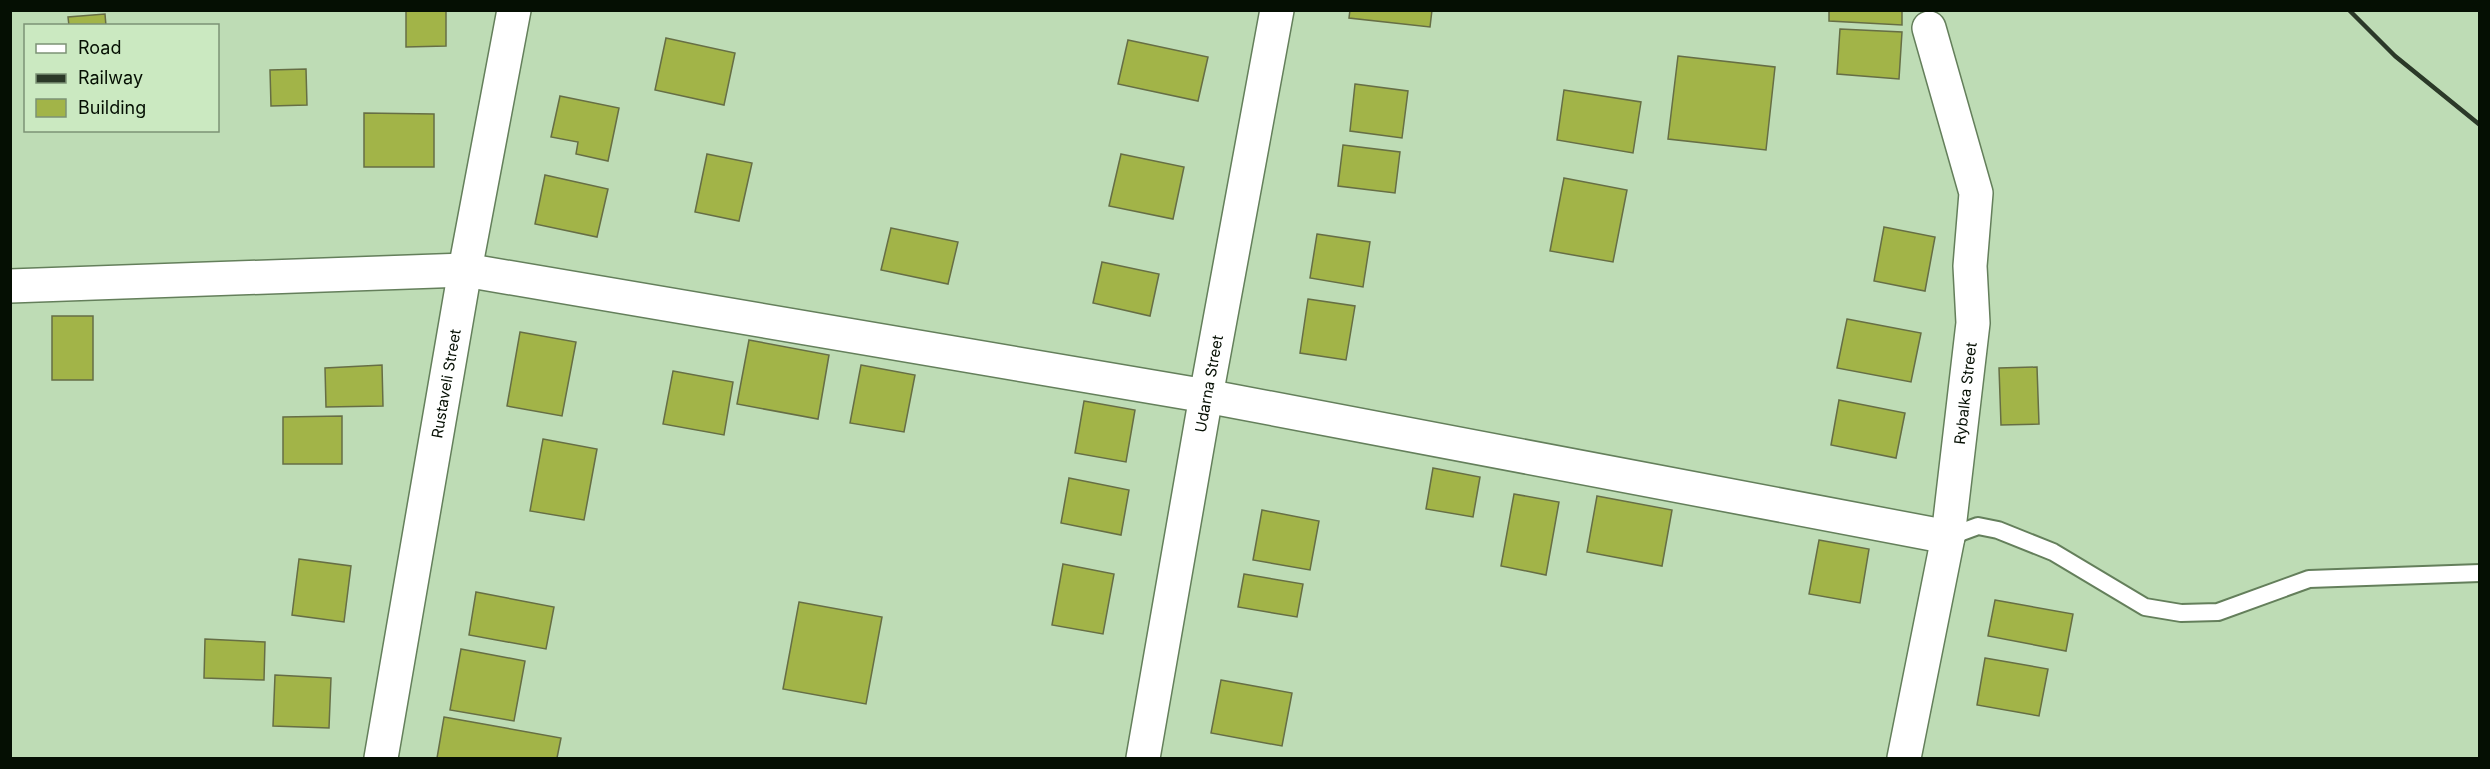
<svg xmlns="http://www.w3.org/2000/svg" width="2490" height="769" font-family="Inter,sans-serif">
<rect width="100%" height="100%" fill="#bedcb5"/>
<path fill="#a2b448" stroke="#666e45" stroke-width="1.5" d="M406,10H446V46L406,47Z
M1350,10H1432L1430,27L1349,18Z
M1829,10H1902V25L1829,21Z
M105,14L106,26H69L68,17Z
M1840,29L1902,32L1899,79L1837,74Z
M666,38L735,53L724,105L655,90Z
M1128,40L1208,57L1198,101L1118,84Z
M1678,56L1775,67L1766,150L1668,139Z
M306,69L307,105L271,106L270,70Z
M1355,84L1408,91L1402,138L1350,131Z
M1564,90L1641,102L1633,153L1557,140Z
M560,96L619,108L608,161L576,154L578,142L551,137Z
M364,113L434,114V167H364Z
M1343,145L1400,152L1395,193L1338,186Z
M707,154L752,163L739,221L695,212Z
M1121,154L1184,167L1173,219L1109,206Z
M545,175L608,189L597,237L535,224Z
M1564,178L1627,190L1613,262L1550,251Z
M1884,227L1935,237L1925,291L1874,281Z
M891,228L958,242L948,284L881,270Z
M1317,234L1370,242L1363,287L1310,278Z
M1102,262L1159,274L1150,316L1093,303Z
M1308,299L1355,306L1346,360L1300,353Z
M52,316H93V380H52Z
M1847,319L1921,333L1911,382L1837,368Z
M520,332L576,342L562,416L507,406Z
M749,340L829,355L818,419L737,404Z
M382,365L383,406L326,407L325,368Z
M861,365L915,375L904,432L850,423Z
M2037,367L2039,424L2001,425L1999,368Z
M673,371L733,382L724,435L663,424Z
M1839,400L1905,413L1896,458L1831,445Z
M1084,401L1135,410L1126,462L1075,453Z
M342,416V464H283V417Z
M543,439L597,449L584,520L530,511Z
M1433,468L1480,477L1473,517L1426,509Z
M1069,478L1129,490L1121,535L1061,523Z
M1514,494L1559,502L1546,575L1501,566Z
M1597,496L1672,510L1662,566L1587,552Z
M1262,510L1319,521L1310,570L1253,560Z
M1819,540L1869,549L1860,603L1809,594Z
M299,559L351,566L344,622L292,615Z
M1063,564L1114,574L1103,634L1052,625Z
M1244,574L1303,584L1297,617L1238,607Z
M476,592L554,607L546,649L469,635Z
M1995,600L2073,614L2066,651L1988,636Z
M799,602L882,617L866,704L783,689Z
M205,639L265,642L264,680L204,678Z
M461,649L525,661L514,721L450,710Z
M1985,658L2048,669L2039,716L1977,705Z
M275,675L331,678L329,728L273,726Z
M1221,680L1292,693L1282,746L1211,733Z
M444,717L561,738L557,758H437Z"/>
<g fill="none" stroke-linecap="round" stroke-linejoin="round">
<defs>
<path id="service" d="M1948,537L1978,526L1998,530L2053,552L2145,607L2181,613L2218,612L2309,579L2480,573"/>
<g id="minor">
<path d="M10,286L465,270L1206,396L1948,537"/>
<path id="s1" d="M381,758L465,270L514,10"/>
<path id="s2" d="M1143,758L1206,396L1277,10"/>
<path id="s3" d="M1904,758L1948,537L1973,323L1970,266L1976,193L1929,28"/>
</g>
</defs>
<use href="#service" stroke="#647f5b" stroke-width="20"/>
<use href="#minor" stroke="#647f5b" stroke-width="36"/>
<use href="#service" stroke="#fff" stroke-width="16"/>
<use href="#minor" stroke="#fff" stroke-width="33"/>
<path stroke="#2b3928" stroke-width="4.5" d="M2349,10L2395,56L2480,125"/>
</g>
<g text-anchor="middle" dominant-baseline="central" stroke-width="5" stroke-linejoin="round" paint-order="stroke">
<g font-size="15" fill="#050f03" stroke="#cbe9c1">
<text stroke="none"><textPath href="#s1" startOffset="380">Rustaveli Street</textPath></text>
<text stroke="none"><textPath href="#s2" startOffset="380">Udarna Street</textPath></text>
<text stroke="none"><textPath href="#s3" startOffset="370">Rybalka Street</textPath></text>
</g>
</g>
<rect width="2490" height="769" fill="none" stroke="#050f03" stroke-width="24"/>
<rect x="24" y="24" width="195" height="108" fill="#cbe9c1" stroke="#7c9275" stroke-width="1.5"/>
<rect x="36" y="44" width="30" height="9" fill="#ffffff" stroke="#7c9275" stroke-width="1.5"/>
<text x="78" y="54" font-size="18" fill="#050f03">Road</text>
<rect x="36" y="74" width="30" height="9" fill="#2b3928" stroke="#7c9275" stroke-width="1.5"/>
<text x="78" y="84" font-size="18" fill="#050f03">Railway</text>
<rect x="36" y="99" width="30" height="18" fill="#a2b448" stroke="#7c9275" stroke-width="1.5"/>
<text x="78" y="114" font-size="18" fill="#050f03">Building</text>
</svg>
